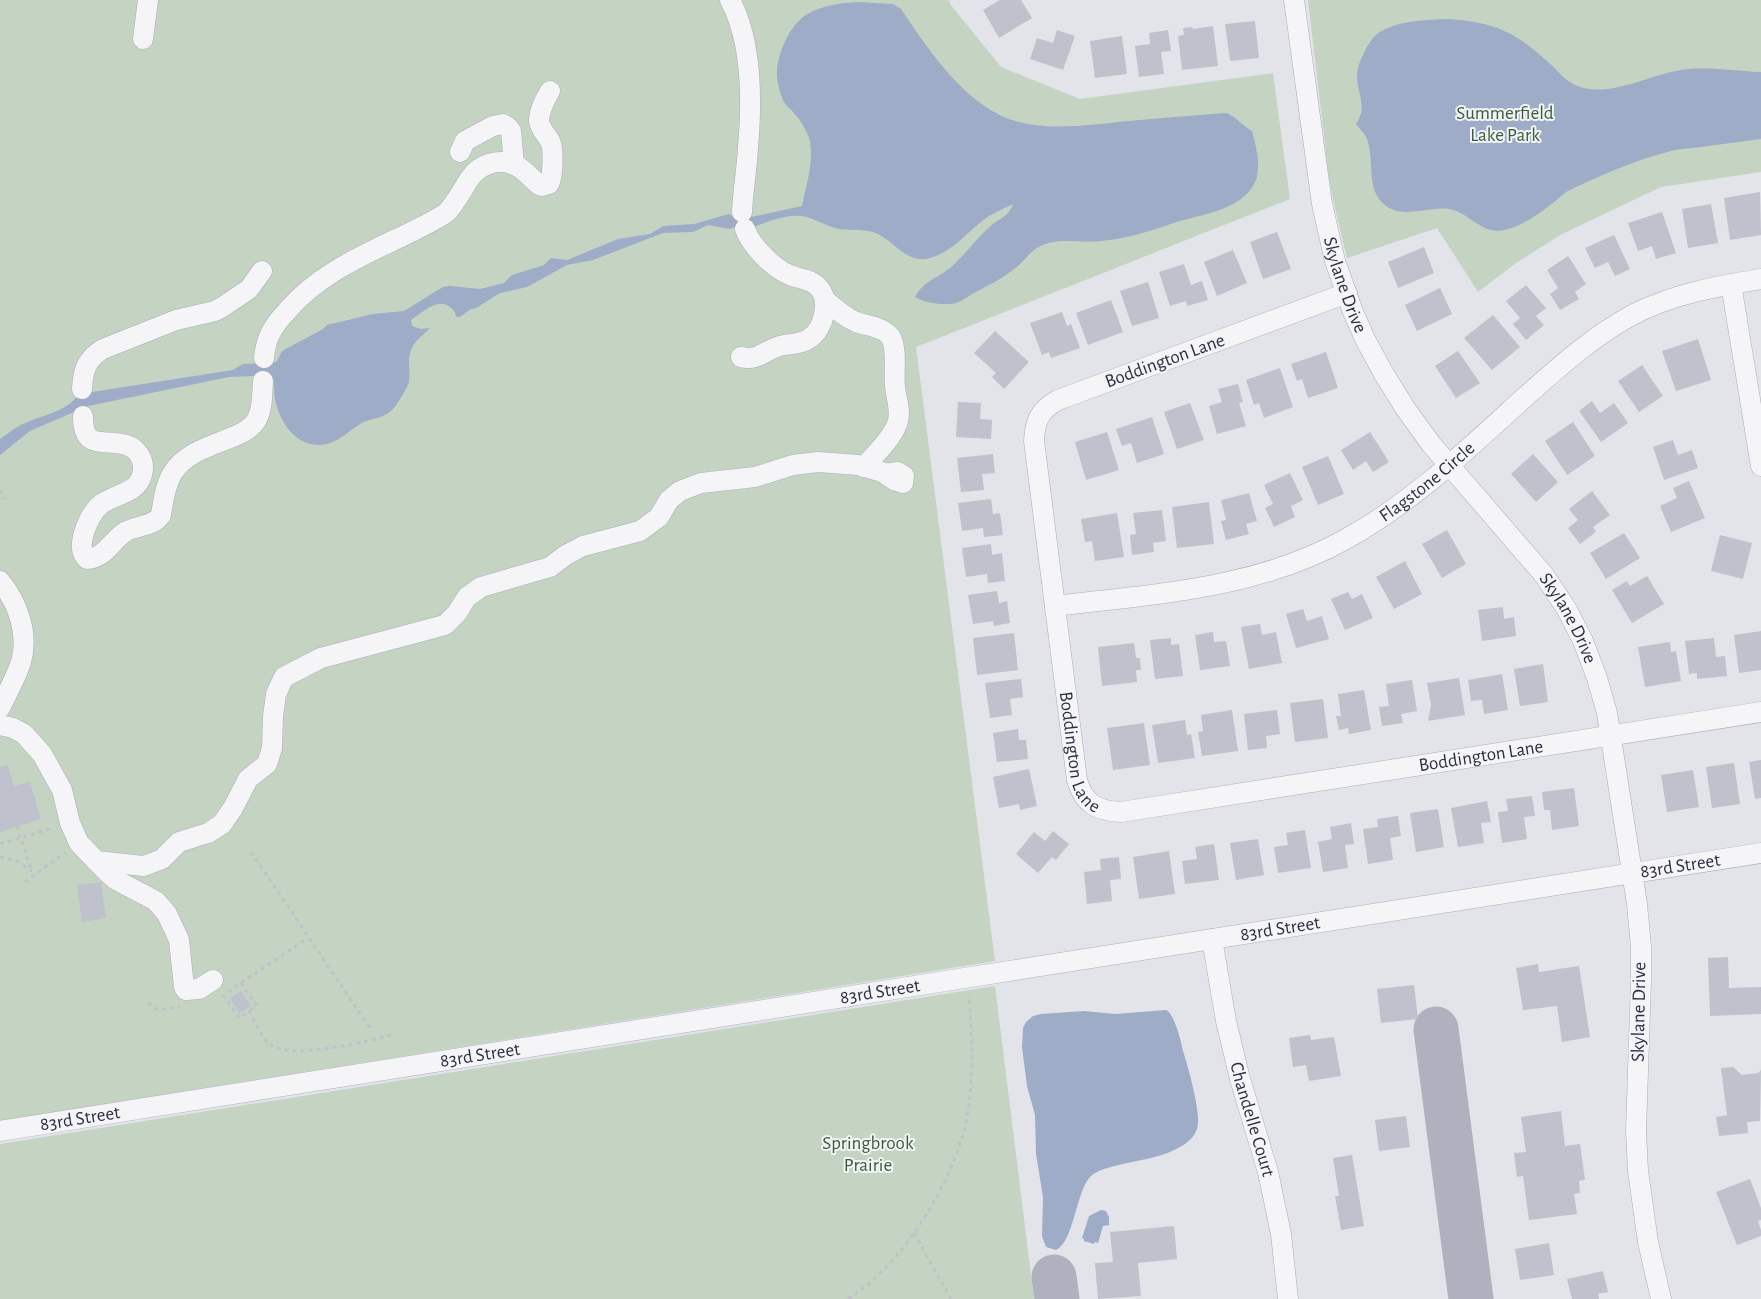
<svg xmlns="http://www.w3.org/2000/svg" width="1761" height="1299" font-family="'Alegreya Sans',sans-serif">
<rect width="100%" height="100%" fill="#e2e4ea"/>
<path fill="#c5d3c3" d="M0,0H949L950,4L1001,67L1080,99L1273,73L1290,199L916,347L995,961L0,1121Z
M1308,0H1761V172L1661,187L1562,234L1516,263L1478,292L1437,228L1347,258L1334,204L1329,179Z
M995,986L1034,1299H0V1144Z"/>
<path fill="#9eacc8" d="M858,2L893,4L901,9C926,46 957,93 998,114C1035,134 1088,125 1129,121C1162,118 1194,115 1227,113C1237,118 1243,126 1252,131C1256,145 1261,166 1256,180C1243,211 1201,214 1174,223C1150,231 1126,239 1101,241C1079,244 1057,236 1037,248C1029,253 1025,260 1018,266C1005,277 991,284 976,292C969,295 963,301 956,303C946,306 924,303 915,297C923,281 938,278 950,268C966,254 978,236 994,223C1002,218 1010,214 1013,204C1005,208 996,212 989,216C968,230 952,254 926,259C904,262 892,238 873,232C862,229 850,231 839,229C826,226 814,218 802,216C786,214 769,221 754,227L747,222L730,229L708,225L693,232L663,233L593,260L567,265L527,287L500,293L476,308L471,309L460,317H456C456,313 454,310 450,307C437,297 422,313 411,320L412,326L421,329L430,328C424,335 416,339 412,348C406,361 411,369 409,382C408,387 398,403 394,408C383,420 372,417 360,424C349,431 341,440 327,444C292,452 271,410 274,380L259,376L229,377L88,406L30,431L0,455V439C8,434 15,427 23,424C42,415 67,412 79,394L233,370L243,364L273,363L277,361L282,351L323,329L327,325L373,314L404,311L443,287L450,286L480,289L504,283L512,275L544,265L551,258L567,260L618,239L650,234L663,226L694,224L729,214L738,220L802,206C806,186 814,162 810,142C808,131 800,120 793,112C790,108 785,105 783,100C780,92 776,80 777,71C778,52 790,25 806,15C822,5 840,3 858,2Z
M1448,19C1493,22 1514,31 1547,61C1558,70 1566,83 1580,87C1613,97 1648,75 1681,70C1706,66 1735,71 1761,72V139C1743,141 1726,144 1708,146C1696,148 1683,148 1671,151C1635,160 1601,175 1568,191C1563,194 1558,199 1553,203C1540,213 1521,227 1504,230C1481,235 1469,212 1449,209C1430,206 1403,219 1386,206C1365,190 1375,161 1367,139C1365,134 1359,128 1356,124C1367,108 1359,97 1357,79C1356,72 1360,60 1364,53C1367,46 1373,36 1380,32C1400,20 1426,20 1448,19Z
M1166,1010C1174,1013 1181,1041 1183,1051C1188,1067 1202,1114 1197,1129C1189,1152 1148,1159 1127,1163C1116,1166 1100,1168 1091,1176C1076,1190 1074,1242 1056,1250L1046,1247L1042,1236L1043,1197L1036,1154L1035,1115L1027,1086L1022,1047L1023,1028L1026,1022L1033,1016L1041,1014L1084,1011L1115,1014Z
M1101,1210L1106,1211L1109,1217V1225L1103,1226L1098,1243L1095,1242L1094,1244L1084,1241V1239L1082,1238L1089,1216Z"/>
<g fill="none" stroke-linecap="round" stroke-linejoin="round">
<path stroke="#afb2be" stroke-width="45" d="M1436,1029L1471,1299
M1054,1277L1057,1299"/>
</g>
<path fill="#bfc2cc" d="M1000,0H1021L1032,18L999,38L983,10Z
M1255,21L1259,58L1230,61L1225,24Z
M1213,26L1218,66L1182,70L1178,36L1184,35L1183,28L1192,27L1193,29Z
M1057,30L1075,36L1063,70L1030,59L1037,38L1053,43Z
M1168,30L1171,51L1161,52L1164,74L1139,77L1135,46L1150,44L1149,33Z
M1122,36L1127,74L1095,78L1090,41Z
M1760,192L1761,235L1730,240L1724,198Z
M1711,204L1718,243L1688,248L1682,209Z
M1662,212L1676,253L1656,259L1652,246L1638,251L1628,223Z
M1277,232L1291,269L1263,279L1250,242Z
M1614,235L1630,269L1615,276L1608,262L1595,268L1585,248Z
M1424,247L1434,273L1398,288L1388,262Z
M1233,250L1247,283L1217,296L1204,262Z
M1568,256L1586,284L1575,292L1579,299L1560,310L1550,294L1558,288L1547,270Z
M1184,264L1191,285L1202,281L1208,300L1187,306L1186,301L1170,306L1159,272Z
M1148,282L1159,318L1132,326L1120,291Z
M1526,285L1546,308L1536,316L1544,325L1526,340L1513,324L1520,318L1506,301Z
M1440,288L1452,314L1417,331L1405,305Z
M1111,300L1123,332L1088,345L1076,313Z
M1062,312L1067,326L1071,324L1080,348L1051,358L1049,352L1042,355L1030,323Z
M1493,315L1520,347L1492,370L1464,338Z
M995,331L1029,362L1004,389L992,377L996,373L974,353Z
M1698,339L1711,380L1676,391L1662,351Z
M1458,351L1480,383L1456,398L1435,366Z
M1326,352L1338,388L1308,398L1302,379L1297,381L1291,364Z
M1642,365L1663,396L1639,412L1618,381Z
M1280,368L1293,407L1264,418L1259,403L1254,405L1246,380Z
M1238,384L1243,402L1239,403L1246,426L1217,434L1209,406L1222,402L1218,389Z
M1592,401L1600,413L1614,403L1628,423L1601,442L1579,411Z
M958,402L981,403L980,419L992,420L991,439L956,437Z
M1190,403L1204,440L1177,449L1164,412Z
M1152,417L1164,454L1137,463L1131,443L1122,446L1116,429Z
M1573,422L1595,456L1567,475L1545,441Z
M1107,432L1119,470L1086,480L1075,442Z
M1370,432L1389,462L1373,472L1366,461L1353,470L1341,450Z
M1673,440L1678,455L1692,450L1698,468L1664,480L1653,447Z
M993,454L995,473L982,474L984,490L961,492L957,458Z
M1533,454L1558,482L1536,502L1511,474Z
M1328,456L1344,494L1318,505L1302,467Z
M1290,473L1303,500L1291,506L1295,517L1274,527L1265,508L1273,504L1264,485Z
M1689,481L1705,518L1671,532L1660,506L1677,498L1673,488Z
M1592,491L1610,515L1593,527L1596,532L1580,544L1568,528L1578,520L1569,509Z
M1249,493L1257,521L1246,524L1249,534L1226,540L1221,521L1226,520L1221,500Z
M991,499L993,514L1000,513L1003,535L984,537L983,528L962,531L958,503Z
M1209,502L1214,544L1177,548L1172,507Z
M1162,510L1166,541L1153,543L1154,552L1132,555L1130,535L1136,534L1133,513Z
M1117,513L1124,557L1095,561L1092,541L1085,542L1081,519Z
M1447,530L1466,564L1442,578L1422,544Z
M1624,533L1640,558L1606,579L1590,553Z
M1720,535L1752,543L1743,579L1711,571Z
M991,544L992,555L1002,553L1005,581L988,583L987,574L966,577L962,548Z
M1405,561L1422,594L1394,609L1376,577Z
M1647,576L1664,604L1632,623L1612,590L1627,581L1630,586Z
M997,591L999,603L1007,601L1010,623L994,626L993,621L973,624L968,595Z
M1348,592L1352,599L1362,594L1373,618L1345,630L1331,599Z
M1503,607L1504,619L1514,617L1516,636L1482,641L1478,610Z
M1303,609L1307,621L1322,616L1329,639L1296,648L1286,614Z
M1260,624L1262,635L1276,632L1282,663L1249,669L1241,627Z
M1761,631V670L1739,673L1734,635Z
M1213,632L1214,642L1226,641L1230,666L1200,670L1195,635Z
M1014,633L1018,670L977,675L973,638Z
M1171,638V645L1179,644L1183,676L1155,679L1150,640Z
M1714,638L1716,657L1725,656L1727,676L1697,679V673L1689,674L1685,641Z
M1670,642L1671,652L1676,651L1681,681L1645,687L1638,647Z
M1134,643L1136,658H1140L1141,670H1136L1137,682L1102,686L1098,647Z
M1543,664L1548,702L1520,706L1514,669Z
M1502,674L1508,710L1484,714L1482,700L1471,701L1468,680Z
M1459,678L1465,715L1428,721L1431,705L1427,683Z
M1021,679L1023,697L1010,699L1012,715L990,718L985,683Z
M1412,680L1417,711L1401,714L1403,723L1382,726L1379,707L1389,706L1386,684Z
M1364,690L1371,730L1349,734L1348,728L1339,730L1336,716H1341L1338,694Z
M1323,699L1328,738L1295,742L1290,703Z
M1232,710L1238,751L1202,756L1198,732L1203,731L1201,715Z
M1277,710L1280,734L1266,736L1267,748L1248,750L1244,714Z
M1185,720L1187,735L1191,734L1195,758L1158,763L1152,725Z
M1144,723L1150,765L1113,770L1107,728Z
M1018,729L1019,740H1026L1028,759L997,762L993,733Z
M1761,760V798L1755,799L1749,762Z
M1734,763L1740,804L1712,808L1706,767Z
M8,765L14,786L30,782L41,819L0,832V767Z
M1029,769L1037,806L1020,810L1019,804L999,808L993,777Z
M1693,770L1699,807L1667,812L1661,775Z
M1574,788L1579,826L1552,830L1550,810H1544L1542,792Z
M1532,796L1535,816L1524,817L1527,839L1502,843L1498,812L1508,811L1506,799Z
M1487,801L1491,822L1481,823L1484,843L1458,847L1451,808Z
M1438,809L1444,847L1416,852L1410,813Z
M1398,816L1401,836L1390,838L1393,860L1368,864L1363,829L1378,827L1377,819Z
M1351,823L1354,844L1345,845L1348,868L1323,872L1318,842L1332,839L1330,827Z
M1305,830L1311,868L1278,873L1274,847L1288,845L1286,833Z
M1053,831L1069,844L1056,860L1052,857L1038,873L1016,854L1034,832L1045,841Z
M1258,839L1264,875L1236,880L1230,843Z
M1214,844L1219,880L1185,884L1182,861L1197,859L1195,847Z
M1169,851L1175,894L1139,899L1133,857Z
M1119,857L1121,879L1110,880L1112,901L1087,904L1084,872L1101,870L1100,859Z
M101,882L106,918L82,922L77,885Z
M1728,957L1729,988L1761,987V1014L1710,1016L1708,958Z
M1538,964L1539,972L1579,966L1590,1037L1562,1042L1557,1006L1523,1010L1516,968Z
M1414,985L1418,1019L1381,1023L1377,989Z
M241,991L251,1006L239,1013L230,998Z
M1310,1035L1311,1040L1334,1037L1341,1076L1309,1081L1306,1065L1293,1067L1289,1038Z
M1733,1067L1742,1075L1758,1073L1761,1070L1760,1121L1747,1122L1748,1133L1719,1136L1716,1117L1727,1115L1721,1068Z
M1561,1111L1565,1146L1580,1144L1585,1180L1579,1181L1580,1193L1574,1194L1577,1214L1529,1220L1523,1176L1517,1177L1514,1153L1526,1152L1521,1117Z
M1406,1116L1410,1147L1379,1151L1375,1120Z
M1352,1155L1364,1226L1341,1230L1335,1196H1339L1333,1158Z
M1750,1179L1761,1208V1220L1758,1221L1761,1230V1236L1737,1245L1716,1192Z
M1174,1226L1177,1259L1138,1263L1141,1296L1098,1299L1095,1263L1113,1262L1110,1232Z
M1549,1243L1554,1275L1520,1280L1515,1249Z
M1603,1271L1608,1292L1598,1294L1599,1299H1572L1567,1279Z"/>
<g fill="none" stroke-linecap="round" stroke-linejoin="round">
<defs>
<g id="minor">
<path d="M730,0C752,41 752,102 748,147C747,169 743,190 742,212"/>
<path id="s1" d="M1294,0L1322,204L1335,261L1353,312L1366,341L1384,374L1405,408L1431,444L1544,575L1566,608L1583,641L1597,678L1607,713L1637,904L1641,947V981L1636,1131L1638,1171L1648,1242L1661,1299"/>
<path d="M143,39L148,0"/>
<path d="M460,152L465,141L493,126L503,124L508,127L511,131L514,165"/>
<path d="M1731,284L1761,466"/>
<path id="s2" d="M1347,293L1058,400C1040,410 1035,420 1034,441L1077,780C1084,804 1097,811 1121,812L1761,712"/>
<path d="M825,300C834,308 845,317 856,322C867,326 879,326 888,334C899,344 893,373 895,386C896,399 902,412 897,424C891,440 875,454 864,467"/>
<path d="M741,357C759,362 766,348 784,345C792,344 802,344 810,338C824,329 831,299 818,287C811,279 799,279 790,275C774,269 751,246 745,229"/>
<path d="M264,358C266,337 273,326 287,311C319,273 366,254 409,233C421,227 434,221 446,213C456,203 462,190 470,178C480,164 498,158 515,165C524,169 531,178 539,185L542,186L549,184C553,178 554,148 550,141C546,134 540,129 539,121C539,110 545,100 550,91"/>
<path d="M82,389C83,371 86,359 103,349L176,320L215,311L224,306L249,289L262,271"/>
<path d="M83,416C83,448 99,440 122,444C137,446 146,460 142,475C137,494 114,494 100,505C89,515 74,547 87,559C104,559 112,540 125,532C137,525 153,527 161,515C163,502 165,486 172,474C191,441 245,443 257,419C263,408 262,393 263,381"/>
<path d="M0,581C18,603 29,634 21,662C16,678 7,693 0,708"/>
<path id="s3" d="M1055,606C1154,594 1257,589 1346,539C1413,502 1469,448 1525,397C1560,366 1593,336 1634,314C1674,294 1717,286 1761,279"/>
<path d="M0,725L13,728L24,734L42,754L62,790L70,823L79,843L107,872L116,880L156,901L167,914L179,940L184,987L186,990L199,989L213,980"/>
<path d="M96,861L144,866L162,859L179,842L208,833L222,824L233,808L248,779L267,764L272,748L273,717L276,694L284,677L321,658L445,625L457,613L467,597L481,587L550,567L566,555L583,546L640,531L659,517L669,500L680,491L701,483L755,477L793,465L818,462L858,465L882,472L894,480L903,483L904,476L898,472L885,474"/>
<path id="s4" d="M1212,939L1226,1021L1240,1079L1268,1172L1281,1234L1288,1299"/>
<path id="s5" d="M0,1131L977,976L1761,853"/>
</g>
</defs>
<use href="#minor" stroke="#abaeb7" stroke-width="21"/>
<path stroke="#c0c2c8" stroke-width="3" stroke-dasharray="4 4" stroke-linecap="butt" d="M0,490L5,499
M17,826L31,869
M0,844L53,828
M251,852L370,1028
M0,857L17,861L36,874
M25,882L66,852
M241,983L257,1006L249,1011
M228,992L308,938
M223,995L239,1018L249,1011C255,1021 260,1036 269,1044C290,1061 370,1041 395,1034
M148,1003L158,1010L180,1007
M914,1233L951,1299
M848,1299C903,1265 955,1180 967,1117C974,1076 972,1037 969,995"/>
<use href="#minor" stroke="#f5f5f8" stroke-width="20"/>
</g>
<g text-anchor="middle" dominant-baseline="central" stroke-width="4" stroke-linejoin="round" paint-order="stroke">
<g font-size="19" fill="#395c38" stroke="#f2f3f7">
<text x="1505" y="113">Summerfield<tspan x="1505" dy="22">Lake Park</tspan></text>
<text x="868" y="1143">Springbrook<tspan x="868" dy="22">Prairie</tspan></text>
</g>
<g font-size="19" fill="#2b2f41" stroke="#f2f3f7">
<text stroke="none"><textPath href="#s1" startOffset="290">Skylane Drive</textPath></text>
<text transform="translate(1165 361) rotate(-20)">Boddington Lane</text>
<text stroke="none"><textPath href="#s3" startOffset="400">Flagstone Circle</textPath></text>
<text stroke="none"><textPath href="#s1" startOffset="695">Skylane Drive</textPath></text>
<text stroke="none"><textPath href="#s2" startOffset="674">Boddington Lane</textPath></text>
<text stroke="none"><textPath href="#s2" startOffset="1124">Boddington Lane</textPath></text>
<text stroke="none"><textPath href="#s5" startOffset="1701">83rd Street</textPath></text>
<text stroke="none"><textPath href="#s5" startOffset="1296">83rd Street</textPath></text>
<text stroke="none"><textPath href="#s5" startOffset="891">83rd Street</textPath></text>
<text transform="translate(1639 1012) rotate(-89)">Skylane Drive</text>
<text stroke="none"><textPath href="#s5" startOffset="486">83rd Street</textPath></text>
<text stroke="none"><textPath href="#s5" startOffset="81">83rd Street</textPath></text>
<text stroke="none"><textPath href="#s4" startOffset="185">Chandelle Court</textPath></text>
</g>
</g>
</svg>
